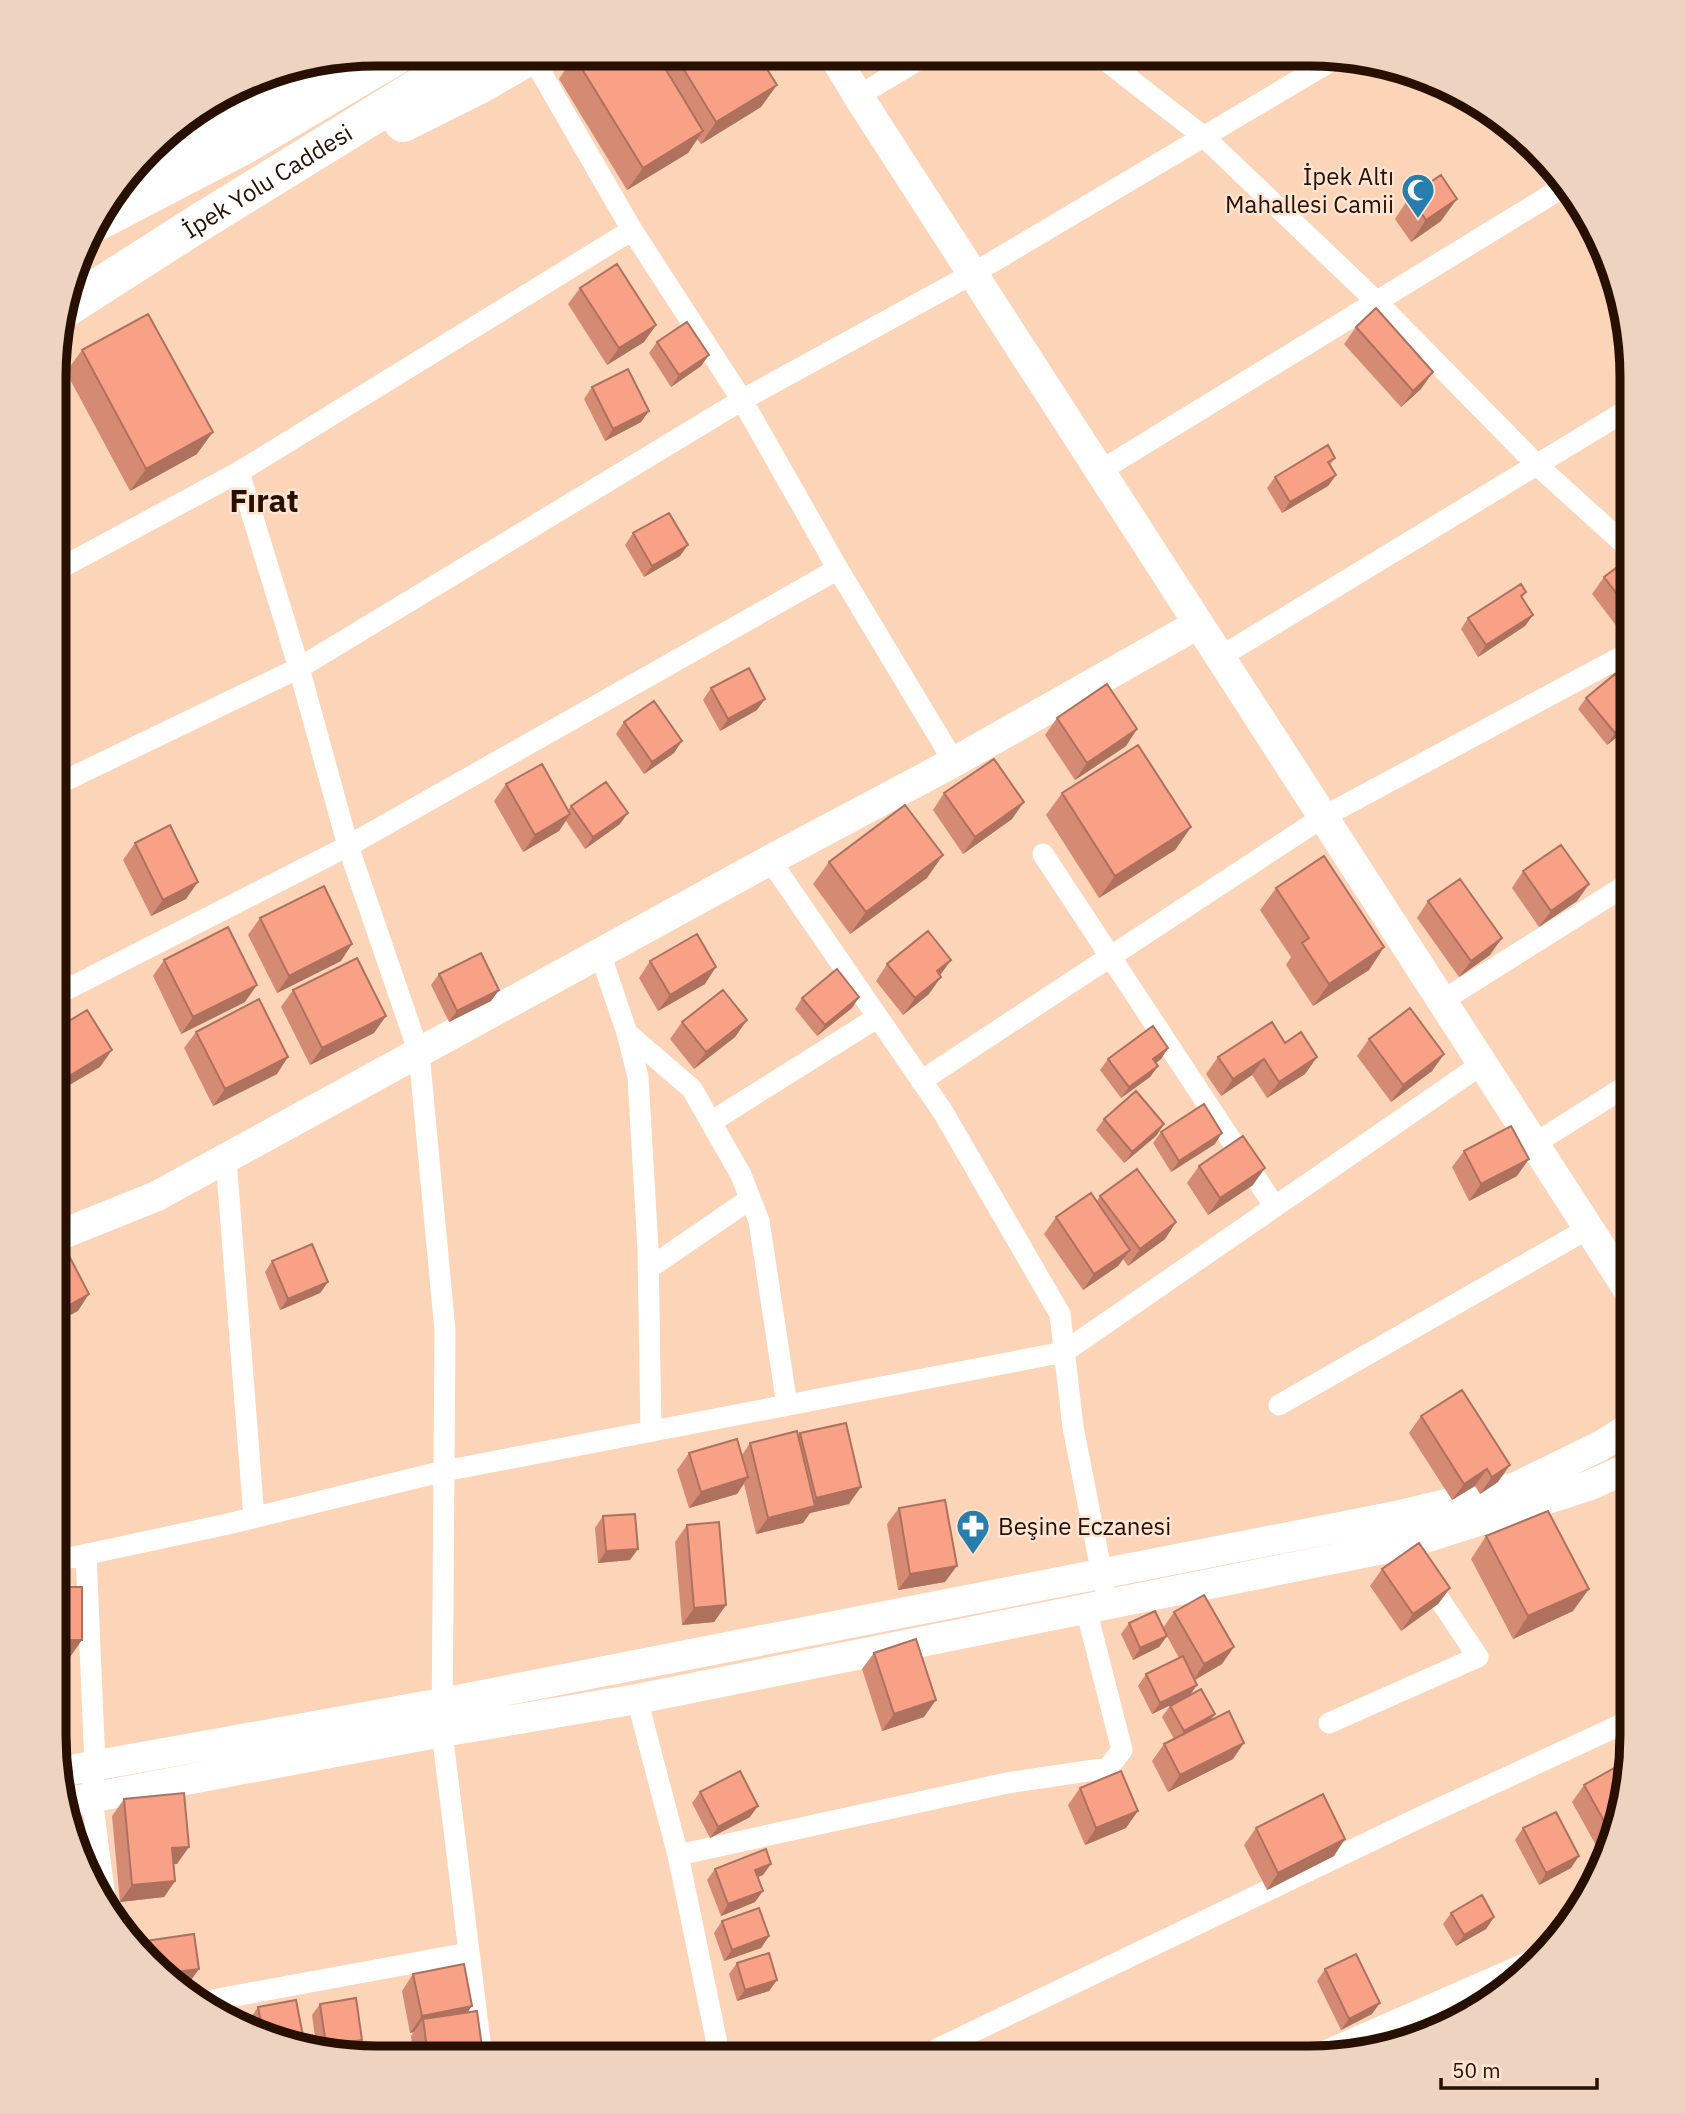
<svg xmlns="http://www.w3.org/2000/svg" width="1686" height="2113" font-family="'IBM Plex Sans',sans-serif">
<rect width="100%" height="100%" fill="#fcd4b8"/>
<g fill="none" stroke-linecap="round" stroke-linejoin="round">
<path stroke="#fff" stroke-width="21" d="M531,55L632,230L742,400L838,569L954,762
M1100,56L1204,137L1377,302L1537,465L1632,551
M858,96L925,56
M1100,471L1562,188
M239,472L299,668L348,846L419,1053L445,1331L442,1732L482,2058
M57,570L239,472L632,230
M1220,657L1632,407
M56,785L299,668L742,400L972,274L1338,57
M1043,854L1275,1207
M770,860L943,1112L1060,1314L1073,1427L1104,1585
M600,953L627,1033L638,1077L648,1249L651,1431
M56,995L348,846L838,569
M1442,1001L1631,882
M627,1033L692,1089L741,1175L759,1221L787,1405
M921,1081L1323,817L1632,651
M711,1122L878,1017
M1534,1144L1631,1083
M226,1159L254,1518
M648,1269L750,1199
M1279,1405L1589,1228
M86,1554L95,1765L92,1798L106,1906
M55,1561L228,1524L444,1471L1064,1352L1482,1064
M637,1699L678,1855L720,2058
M1329,1723L1478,1657L1426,1579
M678,1855L1007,1783L1108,1768L1122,1750L1086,1609
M196,2003L468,1953
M937,2049L1421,1817L1631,1720
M1309,2058L1526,1963"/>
<path stroke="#fff" stroke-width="30" d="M834,56L858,96L1631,1294
M55,1237L157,1196L770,860L954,762L1198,624
M59,1772L442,1703L1396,1516L1516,1487L1600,1446L1631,1427
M63,1803L442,1732L637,1699L1403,1545L1588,1486L1631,1467"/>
<g stroke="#fff" stroke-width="38">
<path d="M403,123L479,85L531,55"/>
<path d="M159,160L214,131L330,62"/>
<path d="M95,223L241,147L399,54"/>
<path id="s1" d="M66,308L194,226L471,55"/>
</g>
</g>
<path fill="#d58a74" d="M577,55H758L761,107L701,144L697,139L688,153L627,190L559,79L574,56Z
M1410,196L1441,221L1411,242L1395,219Z
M580,288L656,325L644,342L607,365L568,304Z
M1356,327L1421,389L1401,407L1344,344Z
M657,342L701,366L671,387L649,353Z
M82,350L197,454L130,491L66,372Z
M592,387L649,411L641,422L605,441L584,399Z
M1335,458L1330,465L1336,475L1328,486L1282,513L1267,488L1275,477Z
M633,533L680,556L644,577L625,545Z
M1632,556V645H1631L1592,594L1604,577Z
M1526,592L1522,597L1533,615L1525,626L1478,657L1461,629L1468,618Z
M711,688L757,710L720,731L703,700Z
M1632,694V725L1607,745L1578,709L1586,698Z
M1057,718L1137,729L1126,746L1075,780L1045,735Z
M624,722L674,753L644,774L616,734Z
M506,784L568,810L571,806L620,824L585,849L566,821L559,831L523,852L494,801Z
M944,793L1012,819L963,854L933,810Z
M1062,793L1191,827L1175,850L1099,898L1046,815Z
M135,843L186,899L151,916L123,860Z
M829,862L927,878L850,934L813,884Z
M1523,871L1589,884L1577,901L1539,927L1512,888Z
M1276,888L1384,947L1369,970L1313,1006L1286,965L1291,957L1260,910Z
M1428,901L1490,955L1459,977L1417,918Z
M260,918L341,961L277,993L248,935Z
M164,960L245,1002L181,1034L153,976Z
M650,961L705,984L658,1011L639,978Z
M887,964L929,994L903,1015L876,981Z
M439,974L499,990L491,1001L449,1022L431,985Z
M293,990L374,1033L310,1065L281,1007Z
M859,997L852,1008L817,1036L795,1009L802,998Z
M747,1020L735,1037L694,1069L670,1039L682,1022Z
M196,1032L277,1074L213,1106L184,1048Z
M1369,1039L1444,1054L1432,1071L1391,1102L1357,1056Z
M1285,1043L1317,1057L1305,1074L1267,1098L1252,1075L1221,1096L1206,1074L1218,1057Z
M1168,1048L1161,1059L1156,1063L1158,1066L1150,1077L1121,1098L1100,1070L1108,1059Z
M1104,1119L1164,1124L1156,1136L1124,1163L1096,1130Z
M1161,1132L1215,1144L1171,1172L1153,1143Z
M1464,1151L1517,1176L1469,1201L1452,1167Z
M1199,1166L1253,1185L1208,1215L1187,1183Z
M1100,1196L1176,1222L1165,1239L1128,1266L1123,1259L1118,1266L1083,1290L1044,1234L1056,1217L1097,1201Z
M272,1261L328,1282L320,1293L280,1310L265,1272Z
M1462,1390L1498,1482L1480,1494L1475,1486L1452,1500L1409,1433L1421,1416Z
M800,1433L849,1504L810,1513L803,1523L756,1534L744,1484L737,1494L689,1508L677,1470L689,1453L742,1455L750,1443L798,1436Z
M899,1508L945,1582L898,1590L887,1524Z
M603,1516L630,1560L598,1563L595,1528Z
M687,1525L726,1605L714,1622L682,1625L675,1542Z
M1486,1536L1573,1611L1513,1639L1471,1559Z
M1382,1569L1450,1588L1438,1604L1401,1631L1370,1586Z
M1174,1612L1222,1664L1194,1680L1197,1685L1190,1695L1215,1714L1209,1721L1233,1759L1168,1792L1152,1761L1164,1744L1174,1739L1162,1717L1170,1706L1175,1703L1152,1714L1138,1686L1146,1674L1179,1658L1167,1636L1159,1647L1133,1660L1121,1634L1129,1623L1163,1628Z
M874,1653L924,1717L882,1731L862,1669Z
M1626,1784L1615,1839L1598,1849L1572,1802L1584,1785Z
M1080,1788L1126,1828L1085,1845L1068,1805Z
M700,1792L750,1817L710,1838L692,1803Z
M124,1799L177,1864H174L175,1881L164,1897L120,1902L112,1816Z
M1256,1828L1334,1856L1267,1890L1244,1845Z
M1523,1828L1571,1868L1539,1885L1515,1840Z
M715,1869L763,1875L758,1877L755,1902L721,1916L707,1880Z
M1451,1913L1494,1917L1486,1929L1456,1946L1443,1924Z
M722,1921L769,1936L761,1948L724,1961L714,1933Z
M737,1963L777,1980L769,1991L737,2001L729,1974Z
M1325,1969L1372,2014L1341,2030L1317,1981Z
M413,1974L468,2012L474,2058H414L411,2036L414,2032L410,2033L402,1991Z
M320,2004L362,2040L354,2051L335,2054L317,2050L312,2015Z
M258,2007L274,2042L252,2031L250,2019Z"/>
<path fill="#ae715e" d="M777,85L761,107L701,144L716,122Z
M703,131L688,153L627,190L643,168Z
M1457,199L1441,221L1411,242L1426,220Z
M656,325L644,342L607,365L619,348Z
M709,355L701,366L671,387L679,375Z
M1433,372L1421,389L1401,407L1413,391Z
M649,411L641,422L605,441L613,429Z
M213,432L197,454L130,491L146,469Z
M1336,475L1328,486L1282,513L1290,502Z
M688,545L680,556L644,577L652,566Z
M1533,615L1525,626L1478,657L1486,645Z
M765,699L757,710L720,731L728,719Z
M1632,720V725L1607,745L1615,733Z
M1137,729L1126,746L1075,780L1087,763Z
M682,741L674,753L644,774L652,762Z
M1024,802L1012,819L963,854L975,837Z
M628,813L620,824L585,849L593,837Z
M570,814L559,831L523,852L535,835Z
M1191,827L1175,850L1099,898L1115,876Z
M943,855L927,878L850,934L866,912Z
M198,882L186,899L151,916L163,900Z
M1589,884L1577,901L1539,927L1551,911Z
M1502,938L1490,955L1459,977L1471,961Z
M352,944L341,961L277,993L289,976Z
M1384,947L1369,970L1313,1006L1329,984Z
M951,960L939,977L937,971Z
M716,967L705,984L658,1011L670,995Z
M941,977L929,994L903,1015L915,998Z
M257,985L245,1002L181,1034L193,1017Z
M499,990L491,1001L449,1022L457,1011Z
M859,997L852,1008L817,1036L825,1025Z
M386,1016L374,1033L310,1065L322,1048Z
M747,1020L735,1037L694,1069L706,1052Z
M1168,1048L1161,1059L1145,1071L1153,1059Z
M112,1050L100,1067L56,1093V1084Z
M1444,1054L1432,1071L1391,1102L1403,1085Z
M288,1057L277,1074L213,1106L225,1089Z
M1317,1057L1305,1074L1267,1098L1279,1082Z
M1264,1059L1252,1075L1221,1096L1233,1079Z
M1158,1066L1150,1077L1121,1098L1129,1087Z
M1164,1124L1156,1136L1124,1163L1132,1152Z
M1222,1133L1215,1144L1171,1172L1179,1161Z
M1529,1159L1517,1176L1469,1201L1481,1184Z
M1265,1168L1253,1185L1208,1215L1220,1198Z
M1176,1222L1165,1239L1128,1266L1140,1249Z
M1130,1250L1118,1266L1083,1290L1094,1274Z
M328,1282L320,1293L280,1310L288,1299Z
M89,1294L78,1311L55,1323V1313Z
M1510,1465L1498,1482L1480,1494L1492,1477Z
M1487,1469L1475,1486L1452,1500L1464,1484Z
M748,1477L737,1494L689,1508L701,1492Z
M861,1487L849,1504L810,1513L803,1523L756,1534L768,1518L809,1508L816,1498Z
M638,1549L630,1560L598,1563L606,1551Z
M957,1566L945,1582L898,1590L910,1574Z
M1450,1588L1438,1604L1401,1631L1413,1614Z
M1589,1589L1573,1611L1513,1639L1528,1616Z
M726,1605L714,1622L682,1625L694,1608Z
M1167,1636L1159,1647L1133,1660L1140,1648Z
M54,1640H82L70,1657H54Z
M1234,1647L1222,1664L1193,1681L1204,1664Z
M1197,1685L1189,1696L1152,1714L1160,1703Z
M936,1700L924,1717L882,1731L894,1714Z
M1215,1714L1207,1725L1176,1742L1184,1731Z
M1244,1743L1233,1759L1168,1792L1180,1775Z
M758,1806L750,1817L710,1838L718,1827Z
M1138,1811L1126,1828L1085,1845L1096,1828Z
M1617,1828L1615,1839L1598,1849L1610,1832Z
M1345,1839L1334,1856L1267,1890L1278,1873Z
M189,1847L177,1864L160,1865L172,1848Z
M1579,1856L1571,1868L1539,1885L1546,1873Z
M771,1864L763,1875L747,1881L755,1870Z
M175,1881L164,1897L120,1902L132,1885Z
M763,1891L755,1902L721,1916L728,1904Z
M1494,1917L1486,1929L1456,1946L1464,1935Z
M769,1936L761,1948L724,1961L732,1950Z
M199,1969L187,1986H181L168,1973Z
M777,1980L769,1991L737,2001L745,1990Z
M1380,2003L1372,2014L1341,2030L1349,2019Z
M472,2006L460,2023L423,2019L414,2032L410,2033L422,2016Z
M362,2040L354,2051L335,2054L322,2051L326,2045Z
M304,2041L300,2047L288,2045Z
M482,2047L474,2058H427L428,2056Z"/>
<path fill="#f8a187" stroke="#ae715e" stroke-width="2" d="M577,55H657L703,131L643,168L574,56Z
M675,55H758L777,85L716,122Z
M1441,175L1457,199L1426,220L1410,196Z
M617,264L656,325L619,348L580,288Z
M1376,308L1433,372L1413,391L1356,327Z
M148,314L213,432L146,469L82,350Z
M687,322L709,355L679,375L657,342Z
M628,369L649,411L613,429L592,387Z
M1328,445L1335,458L1328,462L1336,475L1290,502L1275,477Z
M669,513L688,545L652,566L633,533Z
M1632,556V614L1604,577Z
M1521,584L1526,592L1521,596L1533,615L1486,645L1468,618Z
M749,668L765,699L728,719L711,688Z
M1615,674L1632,694V720L1615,733L1586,698Z
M1107,684L1137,729L1087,763L1057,718Z
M654,701L682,741L652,762L624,722Z
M1138,745L1191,827L1115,876L1062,793Z
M994,759L1024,802L975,837L944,793Z
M542,764L570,814L535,835L506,784Z
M606,782L628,813L593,837L571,806Z
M905,805L943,855L866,912L829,862Z
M170,825L198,882L163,900L135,843Z
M1561,845L1589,884L1551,911L1523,871Z
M1324,856L1384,947L1329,984L1302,943L1309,938L1276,888Z
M1460,879L1502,938L1471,961L1428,901Z
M324,886L352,944L289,976L260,918Z
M228,927L257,985L193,1017L164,960Z
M928,931L951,960L937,971L941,977L915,998L887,964Z
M697,934L716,967L670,995L650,961Z
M481,953L499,990L457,1011L439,974Z
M357,958L386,1016L322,1048L293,990Z
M837,969L859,997L825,1025L802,998Z
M723,990L747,1020L706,1052L682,1022Z
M259,999L288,1057L225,1089L196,1032Z
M1410,1008L1444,1054L1403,1085L1369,1039Z
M87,1010L112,1050L56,1084V1029Z
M1272,1022L1285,1043L1301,1032L1317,1057L1279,1082L1264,1059L1233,1079L1218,1057Z
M1153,1026L1168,1048L1153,1059L1158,1066L1129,1087L1108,1059Z
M1136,1091L1164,1124L1132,1152L1104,1119Z
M1204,1104L1222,1133L1179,1161L1161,1132Z
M1511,1126L1529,1159L1481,1184L1464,1151Z
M1243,1136L1265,1168L1220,1198L1199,1166Z
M1137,1169L1176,1222L1140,1249L1100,1196Z
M1091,1193L1130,1250L1094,1274L1056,1217Z
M312,1244L328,1282L288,1299L272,1261Z
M67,1252L89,1294L55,1313V1258Z
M1462,1390L1510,1465L1492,1477L1487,1469L1464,1484L1421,1416Z
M846,1423L861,1487L816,1498L800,1433Z
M797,1431L815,1506L768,1518L750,1443Z
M737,1439L748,1477L701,1492L689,1453Z
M945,1500L957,1566L910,1574L899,1508Z
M1548,1511L1589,1589L1528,1616L1486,1536Z
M635,1514L638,1549L606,1551L603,1516Z
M719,1522L726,1605L694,1608L687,1525Z
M1419,1543L1450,1588L1413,1614L1382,1569Z
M55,1587H82V1640H54Z
M1204,1595L1234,1647L1204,1664L1174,1612Z
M1155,1611L1167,1636L1140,1648L1129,1623Z
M916,1639L936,1700L894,1714L874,1653Z
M1183,1656L1197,1685L1160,1703L1146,1674Z
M1201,1689L1215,1714L1184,1731L1170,1706Z
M1229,1711L1244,1743L1180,1775L1164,1744Z
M1616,1767L1626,1784L1617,1828L1610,1832L1584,1785Z
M740,1771L758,1806L718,1827L700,1792Z
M1121,1771L1138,1811L1096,1828L1080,1788Z
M184,1793L189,1847L172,1848L175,1881L132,1885L124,1799Z
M1323,1794L1345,1839L1278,1873L1256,1828Z
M1556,1812L1579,1856L1546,1873L1523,1828Z
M766,1849L771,1864L755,1870L763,1891L728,1904L715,1869Z
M1482,1895L1494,1917L1464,1935L1451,1913Z
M759,1908L769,1936L732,1950L722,1921Z
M194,1934L199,1969L168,1973L139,1942Z
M769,1953L777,1980L745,1990L737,1963Z
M1356,1954L1380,2003L1349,2019L1325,1969Z
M464,1964L472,2006L422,2016L413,1974Z
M356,1998L362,2040L326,2045L320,2004Z
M296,2000L304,2041L288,2045L274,2042L264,2037L258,2007Z
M477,2011L482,2047L428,2056L423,2019Z"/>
<defs>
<symbol id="mosque-pin" viewBox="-11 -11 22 30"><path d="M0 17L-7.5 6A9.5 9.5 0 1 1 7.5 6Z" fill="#277ead" stroke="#ffe4d1"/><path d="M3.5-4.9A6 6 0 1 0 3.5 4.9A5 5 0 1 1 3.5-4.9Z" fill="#fff"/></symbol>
<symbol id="pharmacy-pin" viewBox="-11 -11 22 30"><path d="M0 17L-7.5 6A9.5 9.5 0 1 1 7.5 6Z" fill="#277ead" stroke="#ffe4d1"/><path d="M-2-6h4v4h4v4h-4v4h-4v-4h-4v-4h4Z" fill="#fff"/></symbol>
</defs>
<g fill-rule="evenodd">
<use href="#mosque-pin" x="1399" y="171" width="38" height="52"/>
<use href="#pharmacy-pin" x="954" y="1507" width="38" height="52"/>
</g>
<g text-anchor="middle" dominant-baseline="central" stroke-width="5" stroke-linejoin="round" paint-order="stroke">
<g font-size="24" fill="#271000" stroke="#ffe4d1" text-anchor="end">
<text x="1394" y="176">İpek Altı<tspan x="1394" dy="28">Mahallesi Camii</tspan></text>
<text x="998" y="1526" text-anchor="start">Beşine Eczanesi</text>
</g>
<g font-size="24" fill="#271000" stroke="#ffe4d1">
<text stroke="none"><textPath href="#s1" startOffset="238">İpek Yolu Caddesi</textPath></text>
</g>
<g font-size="32" font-weight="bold" fill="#271000" stroke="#ffe4d1">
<text x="264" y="500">Fırat</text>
</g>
</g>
<path d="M0 0H1686V2113H0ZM377 66H1309A311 311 0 0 1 1620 377V1735A311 311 0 0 1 1309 2046H377A311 311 0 0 1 66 1735V377A311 311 0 0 1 377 66Z" fill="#eed3c0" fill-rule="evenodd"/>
<path fill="none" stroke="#271000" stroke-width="9" d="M377 66H1309A311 311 0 0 1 1620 377V1735A311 311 0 0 1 1309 2046H377A311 311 0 0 1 66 1735V377A311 311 0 0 1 377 66Z"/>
<path d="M1441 2078v10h156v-10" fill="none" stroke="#271000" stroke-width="3.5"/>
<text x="1452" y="2078" font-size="21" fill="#271000" stroke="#ffe4d1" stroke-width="5" paint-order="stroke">50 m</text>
</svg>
